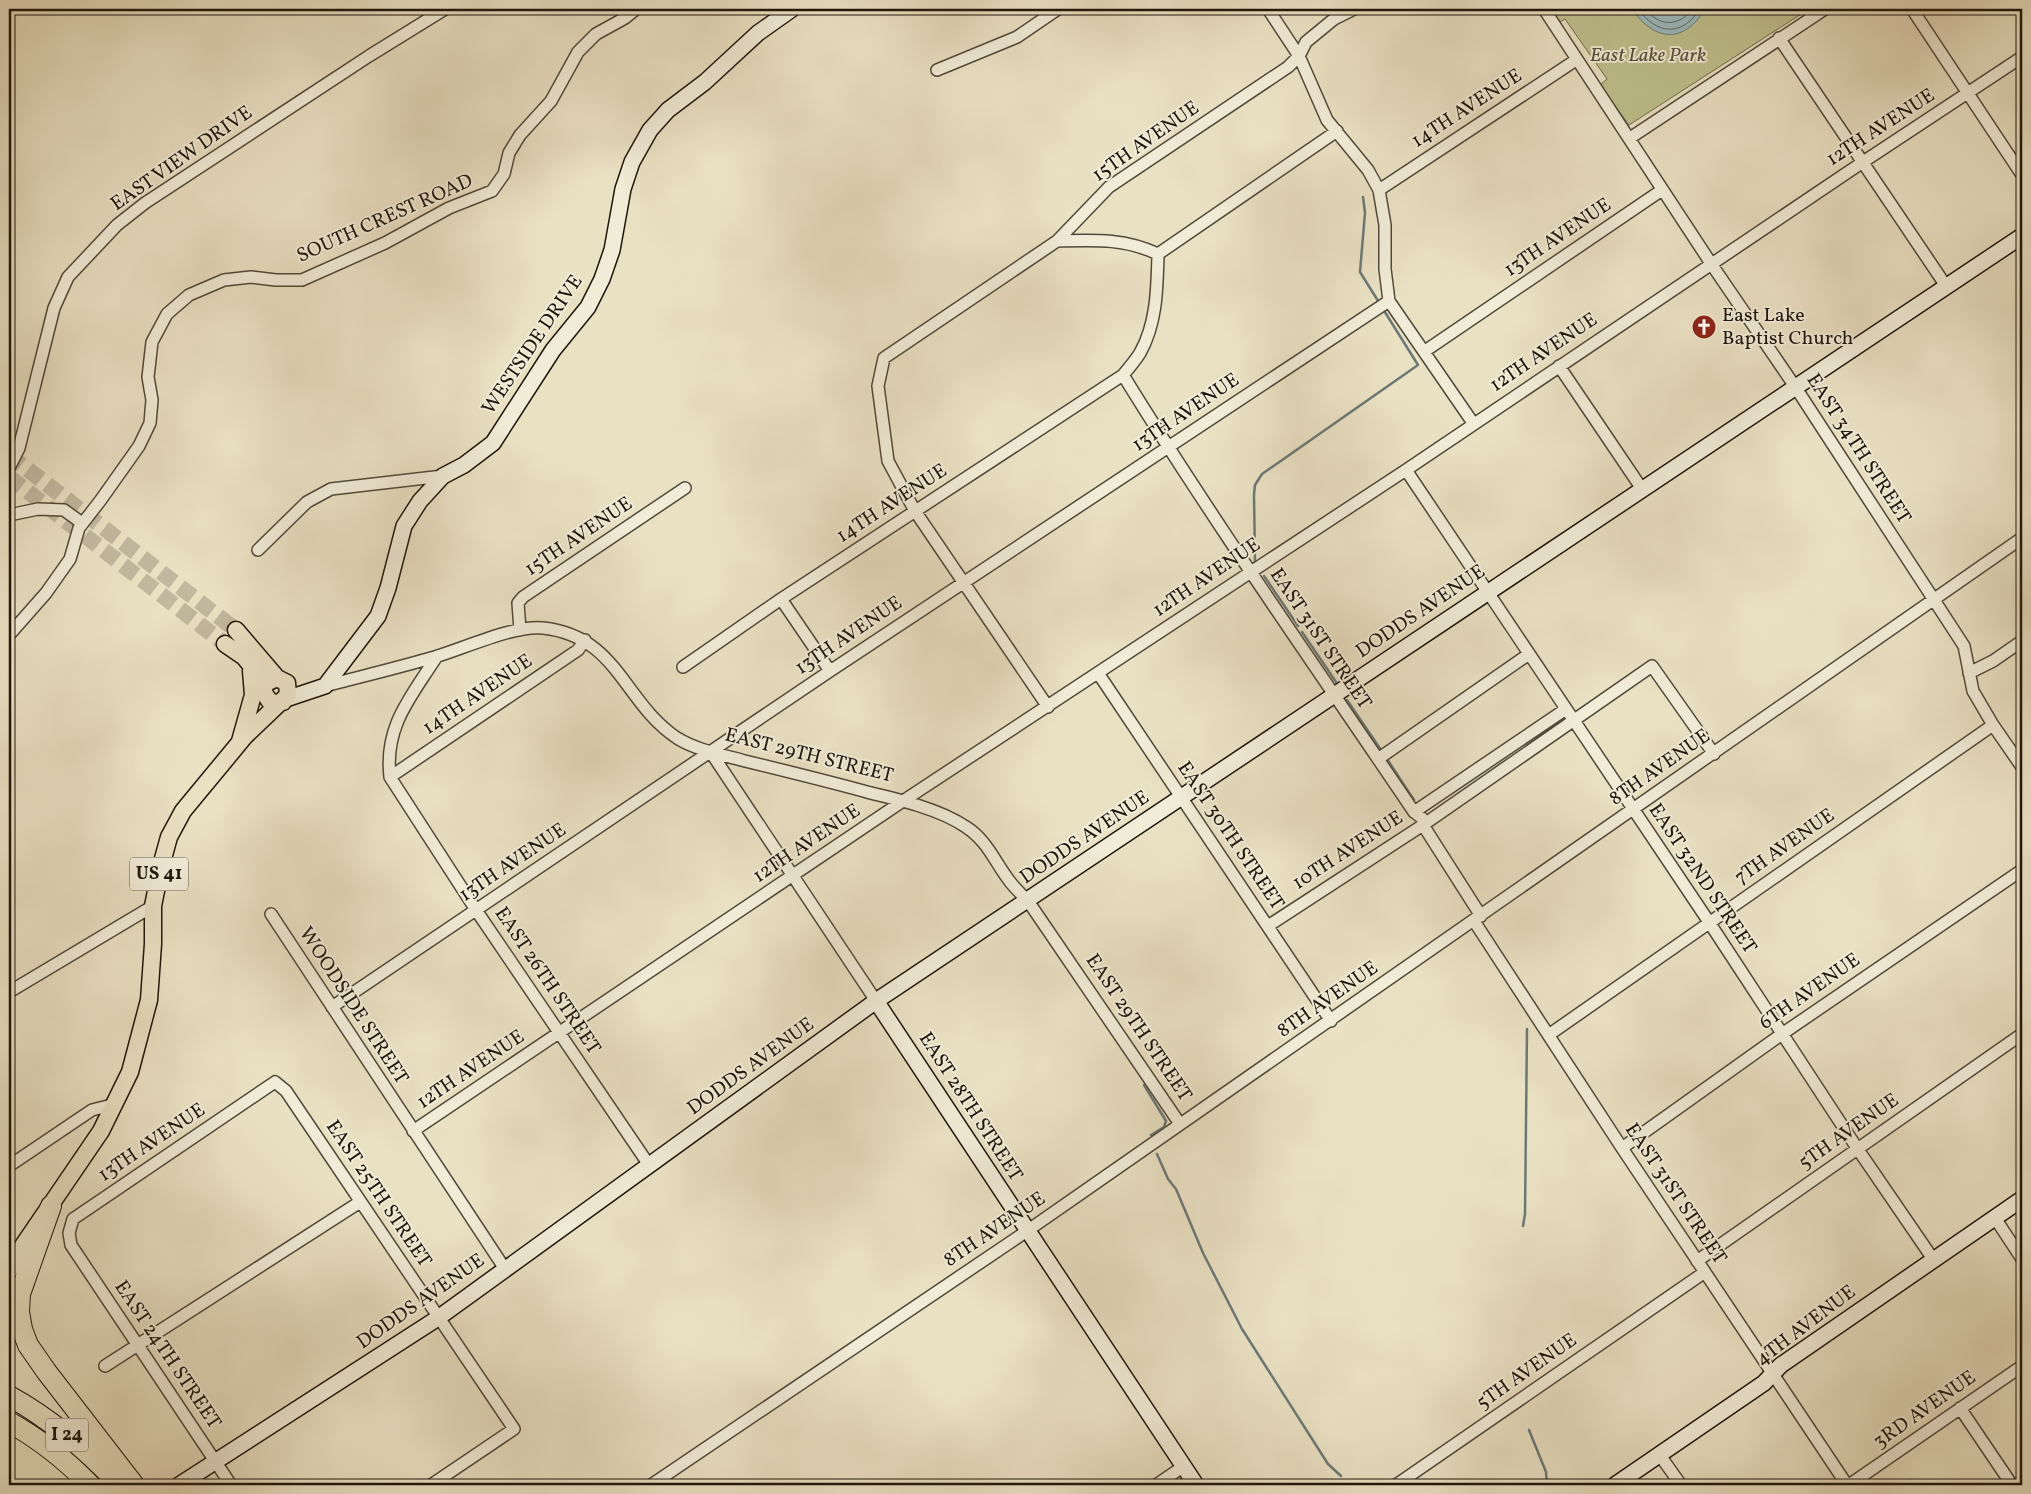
<svg xmlns="http://www.w3.org/2000/svg" width="2031" height="1494" font-family="Vollkorn,serif">
<rect width="100%" height="100%" fill="#eae1c3"/>
<filter id="stains"><feTurbulence type="fractalNoise" baseFrequency=".004" numOctaves="4"/><feColorMatrix values="0 0 0 0 .2 0 0 0 0 .09 0 0 0 0 .02 0 0 0 .5 -.17"/></filter>
<radialGradient id="worn" r=".72"><stop offset=".6" stop-color="#630" stop-opacity="0"/><stop offset="1" stop-color="#630" stop-opacity=".3"/></radialGradient>
<path fill="#bfc18e" stroke="#6e6c4e" d="M1550,9H1809L1629,125L1600,85L1607,79L1565,19L1558,23Z"/>
<path fill="#9dbbbf" stroke="#6a7978" d="M1632,9H1705C1684,44 1655,42 1632,9Z"/>
<g fill="none" stroke-linecap="round" stroke-linejoin="round">
<path stroke="#5e6866" stroke-width="1" d="M1638,9C1657,35 1682,37 1700,9
M1646,9C1658,27 1680,27 1692,9"/>
<path stroke="#6a7978" stroke-width="2.5" d="M1363,197L1365,213L1360,272L1380,304
M1255,562L1254,494L1255,485L1262,474L1418,365L1383,309
M1264,576L1298,626
M1302,632L1336,682
M1347,700L1381,750
M1387,759L1414,800
M1144,1085L1166,1121L1164,1127L1151,1135
M1157,1154L1168,1179L1176,1189L1203,1253L1242,1329L1328,1464L1341,1476
M1523,1226L1525,1214L1527,1029
M1529,1430L1546,1472L1547,1485"/>
<path stroke="#c1b89f" stroke-width="16" stroke-dasharray="16 8" stroke-linecap="butt" d="M9,455L236,630
M9,477L225,644"/>
<defs>
<path id="street" d="M1268,9L1299,56L1327,120L1368,170L1379,190L1385,225V269L1389,301L1473,423
M1544,9L1712,265L1796,388L1964,646L1973,691L1993,725L2022,767
M1912,9L2022,175
M1779,38L1946,286
M937,70L1017,37L1058,9
M1630,138L1825,9
M1379,190L1576,60
M1057,241C1094,240 1124,238 1158,254
M1158,254L1337,131
M1425,351L1662,190
M1559,366L1642,489
M1123,375C1215,524 1316,667 1414,812L1422,818L1423,825L1481,916
M9,468L19,448L54,308L68,277L117,225L145,203L369,56L445,9
M1406,470L1709,922L1857,1148L1933,1259
M9,515L38,509L64,510L82,523
M258,550L307,502L331,489L443,476
M781,599L830,671
M520,630L518,603L523,597L685,488
M9,635L46,593L70,559L79,528L100,501L139,446L150,423L152,400L148,377L152,342L167,314L189,295L224,280L251,277L276,280H302L385,243L449,208L492,191L504,174L509,153L520,135L551,101L578,52L596,34L625,18L636,9
M437,656C411,697 384,726 390,777L476,910L649,1165
M683,667L781,599L1123,375C1129,368 1135,361 1140,353C1157,323 1157,288 1158,254
M1098,673L1331,1021
M1969,673L1993,661L2022,641
M325,686C363,676 401,667 438,656C467,647 515,625 543,628C618,636 623,702 677,738C696,750 723,755 745,761C786,771 827,781 867,792C897,799 940,809 966,827C988,841 995,863 1011,883C1016,889 1022,895 1028,901L1180,1124
M1048,707L915,511L888,461L878,386L884,358L1057,241L1109,187L1288,67L1299,56L1306,42L1334,19L1354,9
M710,751L876,1001
M1378,759L1529,654
M390,777L578,650L585,640
M1414,812L1566,709
M271,914L505,1269
M1474,921L1622,1148L1847,1485
M1268,926L1423,825L1652,666L1714,754
M9,992L153,906
M332,1007L830,671L1389,301
M1550,1034L1993,725
M413,1131L903,801L1406,470L1863,162L2022,57
M1622,1148L1782,1034L2022,870
M9,1166L92,1110L116,1104
M1995,1218L2022,1259
M1697,1261L2022,1034
M105,1366L360,1202
M1960,1408L2012,1485
M1659,1454L1681,1485
M231,1485L71,1245L69,1233L73,1219L275,1082L286,1091L514,1429L431,1485
M651,1485L1027,1231L2022,538
M1156,1485L1184,1466
M1396,1485L1705,1272
M1849,1485L2022,1366"/>
<path id="secondary" d="M325,686L378,616L388,588L404,526L420,501L443,476L464,465L493,443L553,350L588,307L602,279L612,250L623,189L632,162L650,130L668,110L705,82L758,33L792,9
M286,699L325,686
M876,1001L1196,1485
M179,1485L438,1318L876,1001L2022,236
M1615,1485L1764,1383L1781,1365L2022,1199"/>
<path id="primary" d="M225,644L244,657L258,674
M277,678L266,683L263,691L270,702L278,703L283,702
M240,741L253,695L251,671L253,666
M9,1271L24,1244L101,1131L130,1072L149,1000L153,944V906L161,866L169,837L183,811L245,736L288,695L287,683L277,678L236,630"/>
<path id="highway" d="M51,1206L20,1294L19,1312L22,1329L28,1345L46,1371L134,1485
M9,1396C51,1419 87,1450 120,1485
M9,1422C39,1439 66,1460 90,1485"/>
</defs>
<use href="#street" stroke="#51493a" stroke-width="14"/>
<use href="#secondary" stroke="#1e160d" stroke-width="18"/>
<use href="#primary" stroke="#1e160d" stroke-width="19"/>
<use href="#highway" stroke="#1e160d" stroke-width="22"/>
<use href="#street" stroke="#f1ecd8" stroke-width="11"/>
<use href="#secondary" stroke="#f1ecd8" stroke-width="15"/>
<use href="#primary" stroke="#eae1c3" stroke-width="16"/>
<use href="#highway" stroke="#eae1c3" stroke-width="20"/>
</g>
<defs>
<symbol id="church-disc" viewBox="-11 -11 22 22"><circle r="9.5" fill="#8f2418" stroke="#f1ecd8"/><path d="M-1.2-6h2.4v3.5h3.3v2.4h-3.3V6h-2.4V-.1h-3.3v-2.4h3.3Z" fill="#fff"/></symbol>
</defs>
<g fill-rule="evenodd">
<use href="#church-disc" x="1690" y="313" width="28" height="28"/>
</g>
<g text-anchor="middle" dominant-baseline="central" stroke-width="4" stroke-linejoin="round" paint-order="stroke">
<g fill="#f1ecd8" stroke="#5d564a" stroke-width="1">
<rect x="130" y="857.5" width="58" height="33" rx="4"/>
<rect x="46" y="1418.5" width="42" height="33" rx="4"/>
</g>
<g font-size="19" font-weight="bold" fill="#1e160d">
<text x="159" y="874">US 41</text>
<text x="67" y="1435">I 24</text>
</g>
<g font-size="20" font-style="italic" fill="#56523a" stroke="#f1ecd8">
<text x="1648" y="56">East Lake Park</text>
</g>
<g font-size="20" fill="#1e160d" stroke="#f1ecd8">
<text transform="translate(1467 109) rotate(-33)">14TH AVENUE</text>
<text transform="translate(1881 128) rotate(-33)">12TH AVENUE</text>
<text transform="translate(1146 142) rotate(-35)">15TH AVENUE</text>
<text transform="translate(182 159) rotate(-35)">EAST VIEW DRIVE</text>
<text transform="translate(385 219) rotate(-24)">SOUTH CREST ROAD</text>
<text transform="translate(1558 238) rotate(-34)">13TH AVENUE</text>
<text transform="translate(533 345) rotate(-56)">WESTSIDE DRIVE</text>
<text transform="translate(1544 353) rotate(-34)">12TH AVENUE</text>
<text transform="translate(1186 413) rotate(-34)">13TH AVENUE</text>
<text transform="translate(1858 449) rotate(57)">EAST 34TH STREET</text>
<text transform="translate(892 504) rotate(-33)">14TH AVENUE</text>
<text transform="translate(579 537) rotate(-34)">15TH AVENUE</text>
<text transform="translate(1207 578) rotate(-34)">12TH AVENUE</text>
<text transform="translate(1421 612) rotate(-34)">DODDS AVENUE</text>
<text transform="translate(849 636) rotate(-34)">13TH AVENUE</text>
<text transform="translate(1320 639) rotate(56)">EAST 31ST STREET</text>
<text transform="translate(478 695) rotate(-34)">14TH AVENUE</text>
<text transform="translate(809 756) rotate(14)">EAST 29TH STREET</text>
<text transform="translate(1660 768) rotate(-35)">8TH AVENUE</text>
<text transform="translate(1230 836) rotate(56)">EAST 30TH STREET</text>
<text transform="translate(1085 838) rotate(-34)">DODDS AVENUE</text>
<text transform="translate(807 844) rotate(-34)">12TH AVENUE</text>
<text transform="translate(1785 847) rotate(-35)">7TH AVENUE</text>
<text transform="translate(1348 851) rotate(-33)">10TH AVENUE</text>
<text transform="translate(513 863) rotate(-34)">13TH AVENUE</text>
<text transform="translate(1702 879) rotate(56)">EAST 32ND STREET</text>
<text transform="translate(547 981) rotate(56)">EAST 26TH STREET</text>
<text transform="translate(1810 992) rotate(-35)">6TH AVENUE</text>
<text transform="translate(1328 1000) rotate(-35)">8TH AVENUE</text>
<text transform="translate(353 1006) rotate(57)">WOODSIDE STREET</text>
<text transform="translate(1138 1028) rotate(56)">EAST 29TH STREET</text>
<text transform="translate(751 1067) rotate(-36)">DODDS AVENUE</text>
<text transform="translate(471 1070) rotate(-34)">12TH AVENUE</text>
<text transform="translate(970 1107) rotate(57)">EAST 28TH STREET</text>
<text transform="translate(1849 1132) rotate(-35)">5TH AVENUE</text>
<text transform="translate(152 1143) rotate(-34)">13TH AVENUE</text>
<text transform="translate(378 1194) rotate(56)">EAST 25TH STREET</text>
<text transform="translate(1675 1194) rotate(56)">EAST 31ST STREET</text>
<text transform="translate(995 1230) rotate(-34)">8TH AVENUE</text>
<text transform="translate(421 1302) rotate(-35)">DODDS AVENUE</text>
<text transform="translate(1806 1326) rotate(-37)">4TH AVENUE</text>
<text transform="translate(167 1355) rotate(56)">EAST 24TH STREET</text>
<text transform="translate(1527 1372) rotate(-35)">5TH AVENUE</text>
<text transform="translate(1925 1410) rotate(-35)">3RD AVENUE</text>
</g>
<g font-size="20" fill="#1e160d" stroke="#f1ecd8" text-anchor="start">
<text x="1722" y="316">East Lake<tspan x="1722" dy="23">Baptist Church</tspan></text>
</g>
</g>
<rect width="2031" height="1494" fill="none" stroke="#eae1c3" stroke-width="30"/>
<rect x="10" y="10" width="2011" height="1474" fill="none" stroke="#1e160d" stroke-width="2.5"/>
<rect x="15" y="15" width="2001" height="1464" fill="none" stroke="#1e160d"/>
<rect width="100%" height="100%" filter="url(#stains)"/>
<rect width="100%" height="100%" fill="url(#worn)"/>
</svg>
